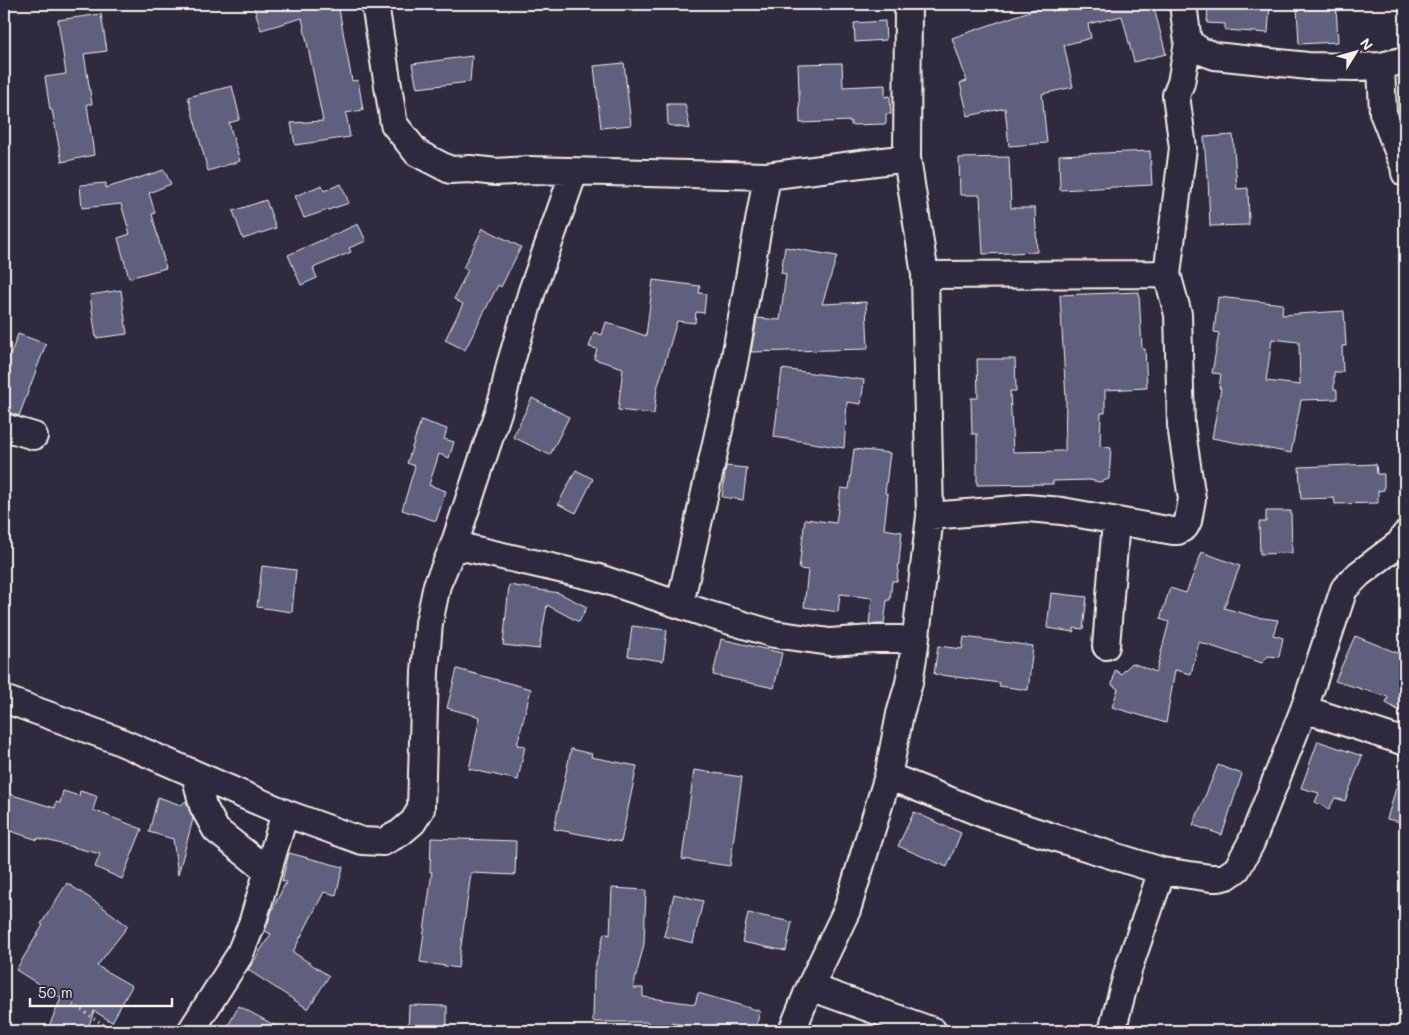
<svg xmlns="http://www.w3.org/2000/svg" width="1409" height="1035" font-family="Mali,sans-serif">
<rect width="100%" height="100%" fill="#2f2a3d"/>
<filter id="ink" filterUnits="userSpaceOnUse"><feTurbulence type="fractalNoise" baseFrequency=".02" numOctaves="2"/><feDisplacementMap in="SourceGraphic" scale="10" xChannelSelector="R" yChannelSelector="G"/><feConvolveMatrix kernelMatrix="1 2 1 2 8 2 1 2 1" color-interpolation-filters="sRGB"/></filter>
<g filter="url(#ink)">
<path fill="#5f607d" stroke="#f4f1e8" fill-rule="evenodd" d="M253,4H338L352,81L358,80L363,110L346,113L350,137L295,145L291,123L323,121L302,18L261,30Z
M1050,4L1052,11L1086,4H1153L1166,54L1134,62L1122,16L1088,24L1091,38L1064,45L1073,87L1042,94L1047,143L1009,146L1005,108L968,116L960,83L967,81L952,38Z
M1208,4H1270L1268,33L1225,30V24L1207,23Z
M1336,5L1338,42L1299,44L1297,7Z
M101,14L107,51L84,54L92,104H87L94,155L62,162L52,110H50L45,77L66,74L58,20Z
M885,21L886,40L855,42L854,23Z
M472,56L470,82L417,88L412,64Z
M624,63L631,125L601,128L594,66Z
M842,63L843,87L885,85V97L890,96L891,114H886V124L851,125V121L800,123L798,64Z
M232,86L240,118H238L239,120L229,123L240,161L208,171L188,97Z
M667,104H685L690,129L668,125Z
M1233,135L1237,189L1248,188L1249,225L1210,226L1208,178H1207L1204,137Z
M1150,151L1152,185L1060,190L1059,155Z
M1009,157L1011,208H1035L1037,252L983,254L980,195H960L959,158Z
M164,170L171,184L149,193L155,213L152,214L166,268L129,278L118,238L130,234L121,204L82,208L80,185L106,183V188Z
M341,184L349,203L304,218L295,196L322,185L324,191Z
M266,200L276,228L243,239L233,211Z
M358,224L366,241L349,248L351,252L313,268L317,278L301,285L288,255Z
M483,228L521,247L501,287L498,285L465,350L445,340L463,304L454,299L468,270L463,268Z
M785,247L837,256L822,304L866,302L868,349L751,352L757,318L780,320L786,274L781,273Z
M653,280L700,286L699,293L706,294L704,313L696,312L695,323L677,321L657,389L654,414L618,410L623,368L594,359L597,349L589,347L594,332L602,335L606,322L646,336Z
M121,290L127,334L96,338L90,295Z
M1139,292L1142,349H1145L1147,388L1105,390V413H1101L1100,446L1111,448L1109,479L1100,482L1089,480L1053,481V484L977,485V434H972L971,398H978L977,359H1015L1016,391H1010L1013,452L1065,451L1066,399L1060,295Z
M1218,297L1283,304L1282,315L1344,311L1346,346H1342L1343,372H1334V389L1337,390V399L1301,400L1291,453L1212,438L1221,388H1219L1221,374L1212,373L1219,333L1214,332ZM1272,339L1299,342L1300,385L1266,381Z
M18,334L46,344L19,416L4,410V372Z
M782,369L864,380L861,404L847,402L844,448L774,437Z
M532,398L569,417L550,455L513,437Z
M421,420L447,429L444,439L454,442L449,458L439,454L429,485L446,491L436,521L402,510L415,466L407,463Z
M854,449L890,453L885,493L888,494L884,529L902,532L897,581H892L890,600H887L884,624H869L872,598L840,594L838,612L804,607L808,570L799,569L805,519L836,523L841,488L849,489Z
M1376,464L1377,474H1384V490L1378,491V503L1335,504L1334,498L1301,499L1299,467Z
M726,466L747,468L743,500L722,497Z
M576,470L593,479L576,513L558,504Z
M1266,511H1291L1292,553L1260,554L1259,522H1266Z
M1202,552L1240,566L1224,608L1256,617L1278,620L1273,635L1283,638L1279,657L1268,656L1262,663L1199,642L1191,674L1175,670L1166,723L1112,707L1118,689L1112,685L1115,670L1121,674L1132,663L1156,672L1169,622L1160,619L1170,588L1186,593Z
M262,566L296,570L292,612L257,607Z
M509,585L559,593L587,607L579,622L547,605L539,649L503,645Z
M1051,593L1087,597L1083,629L1074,628V632L1047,628Z
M632,626L667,630L663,661L628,656Z
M1355,636L1405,656V714L1386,703L1388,697L1335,681Z
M964,637L1033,646L1028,690L999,686L1000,683L934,674L938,646L962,649Z
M721,639L782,653L774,688L713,675Z
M457,669L531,689L517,745L525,746L518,780L469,769L480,717L447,708Z
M1318,741L1362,756L1345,801L1335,798L1329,809L1315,802L1319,793L1301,788Z
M571,749L592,754L591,757L637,766L621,842L554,829Z
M1218,765L1242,774L1222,835L1193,825Z
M694,770L742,777L730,866L682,859Z
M1401,771L1405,772V823L1387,819Z
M63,791L79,796L80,791L97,796L93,810L142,829L122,879L95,867L100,854L38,838V840L4,829V811L9,794L55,808L56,802L60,803Z
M158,797L181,805L186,801L193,819L178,875L173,839L149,832Z
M914,812L961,833L947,867L898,846Z
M431,838L516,841L515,875L471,873L458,968L420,962L432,872H430Z
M289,853L343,867L336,895L324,892L293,952L329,976L308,1009L248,970L271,934L265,931L273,908L286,882L282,881Z
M67,883L100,905L128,926L97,966L132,986L112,1022L94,1011L87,1031H47L61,998L16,970L43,925L41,924Z
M612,888L646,890L644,944L633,988H643V997L695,1004L698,993L760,1011L755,1031H705L672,1022L671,1028L647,1025L648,1022H593L594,972L604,933L610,935Z
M674,894L703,901L693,943L664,936Z
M748,913L792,922L786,951L742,942Z
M409,1005L447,1006V1031H408Z
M239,1006L285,1031H225Z"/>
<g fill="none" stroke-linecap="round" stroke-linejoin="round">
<defs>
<path id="minor" d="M375,4L394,124L417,153L450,170L470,169L496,172L529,170L767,176L907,158
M1183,4L1188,42L1201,51L1215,56L1308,66L1354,67L1381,66L1405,60
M1381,66L1383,113L1404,166L1405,173
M925,275L1167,274
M4,427L34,436
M930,516L1027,508L1062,511L1173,531H1178L1185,527L1188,521L1192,499L1181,425L1178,314L1167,274L1183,148L1176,95L1181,83L1188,42
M454,545L599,578L707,614L774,634L830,642L872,639H900L915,645
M680,604L734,363L767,176
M1106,646L1116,521
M4,699L114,739L285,813L362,841L383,842L400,833L413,822L421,809L425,672L429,623L437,585L454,545L503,397L510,365L532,291L574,172
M1304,709L1405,742
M195,774L203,806L216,830L268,871
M888,776L986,815L1034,831L1162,871L1211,878H1219L1227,876L1237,869L1251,843L1304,709L1344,589L1359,574L1400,543L1405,535
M810,987L933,1031
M191,1031L239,956L252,924L285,813
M792,1031L810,987L847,910L888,776L900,714L909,683L915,645L930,516L925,275L907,158L908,4
M1112,1031L1129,967L1162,871"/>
</defs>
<use href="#minor" stroke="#f4f1e8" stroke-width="30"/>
<path stroke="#f4f1e8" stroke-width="3" stroke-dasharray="1 4" stroke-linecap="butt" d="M73,1005L106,1026L129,1031"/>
<use href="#minor" stroke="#2f2a3d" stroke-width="26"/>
</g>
</g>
<rect width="1409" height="1035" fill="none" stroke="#2f2a3d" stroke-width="20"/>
<rect x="10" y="10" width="1389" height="1015" fill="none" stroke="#f4f1e8" stroke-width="2" filter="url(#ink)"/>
<g transform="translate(1356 52) rotate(53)" stroke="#2f2a3d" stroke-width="4" paint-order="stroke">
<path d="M0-4L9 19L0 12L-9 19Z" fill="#f4f1e8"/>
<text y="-8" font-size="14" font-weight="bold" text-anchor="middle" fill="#f4f1e8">N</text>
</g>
<path d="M30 998v8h142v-8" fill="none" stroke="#f4f1e8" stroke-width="2.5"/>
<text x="38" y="998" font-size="15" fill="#f4f1e8" stroke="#2f2a3d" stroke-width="4" paint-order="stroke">50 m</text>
</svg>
